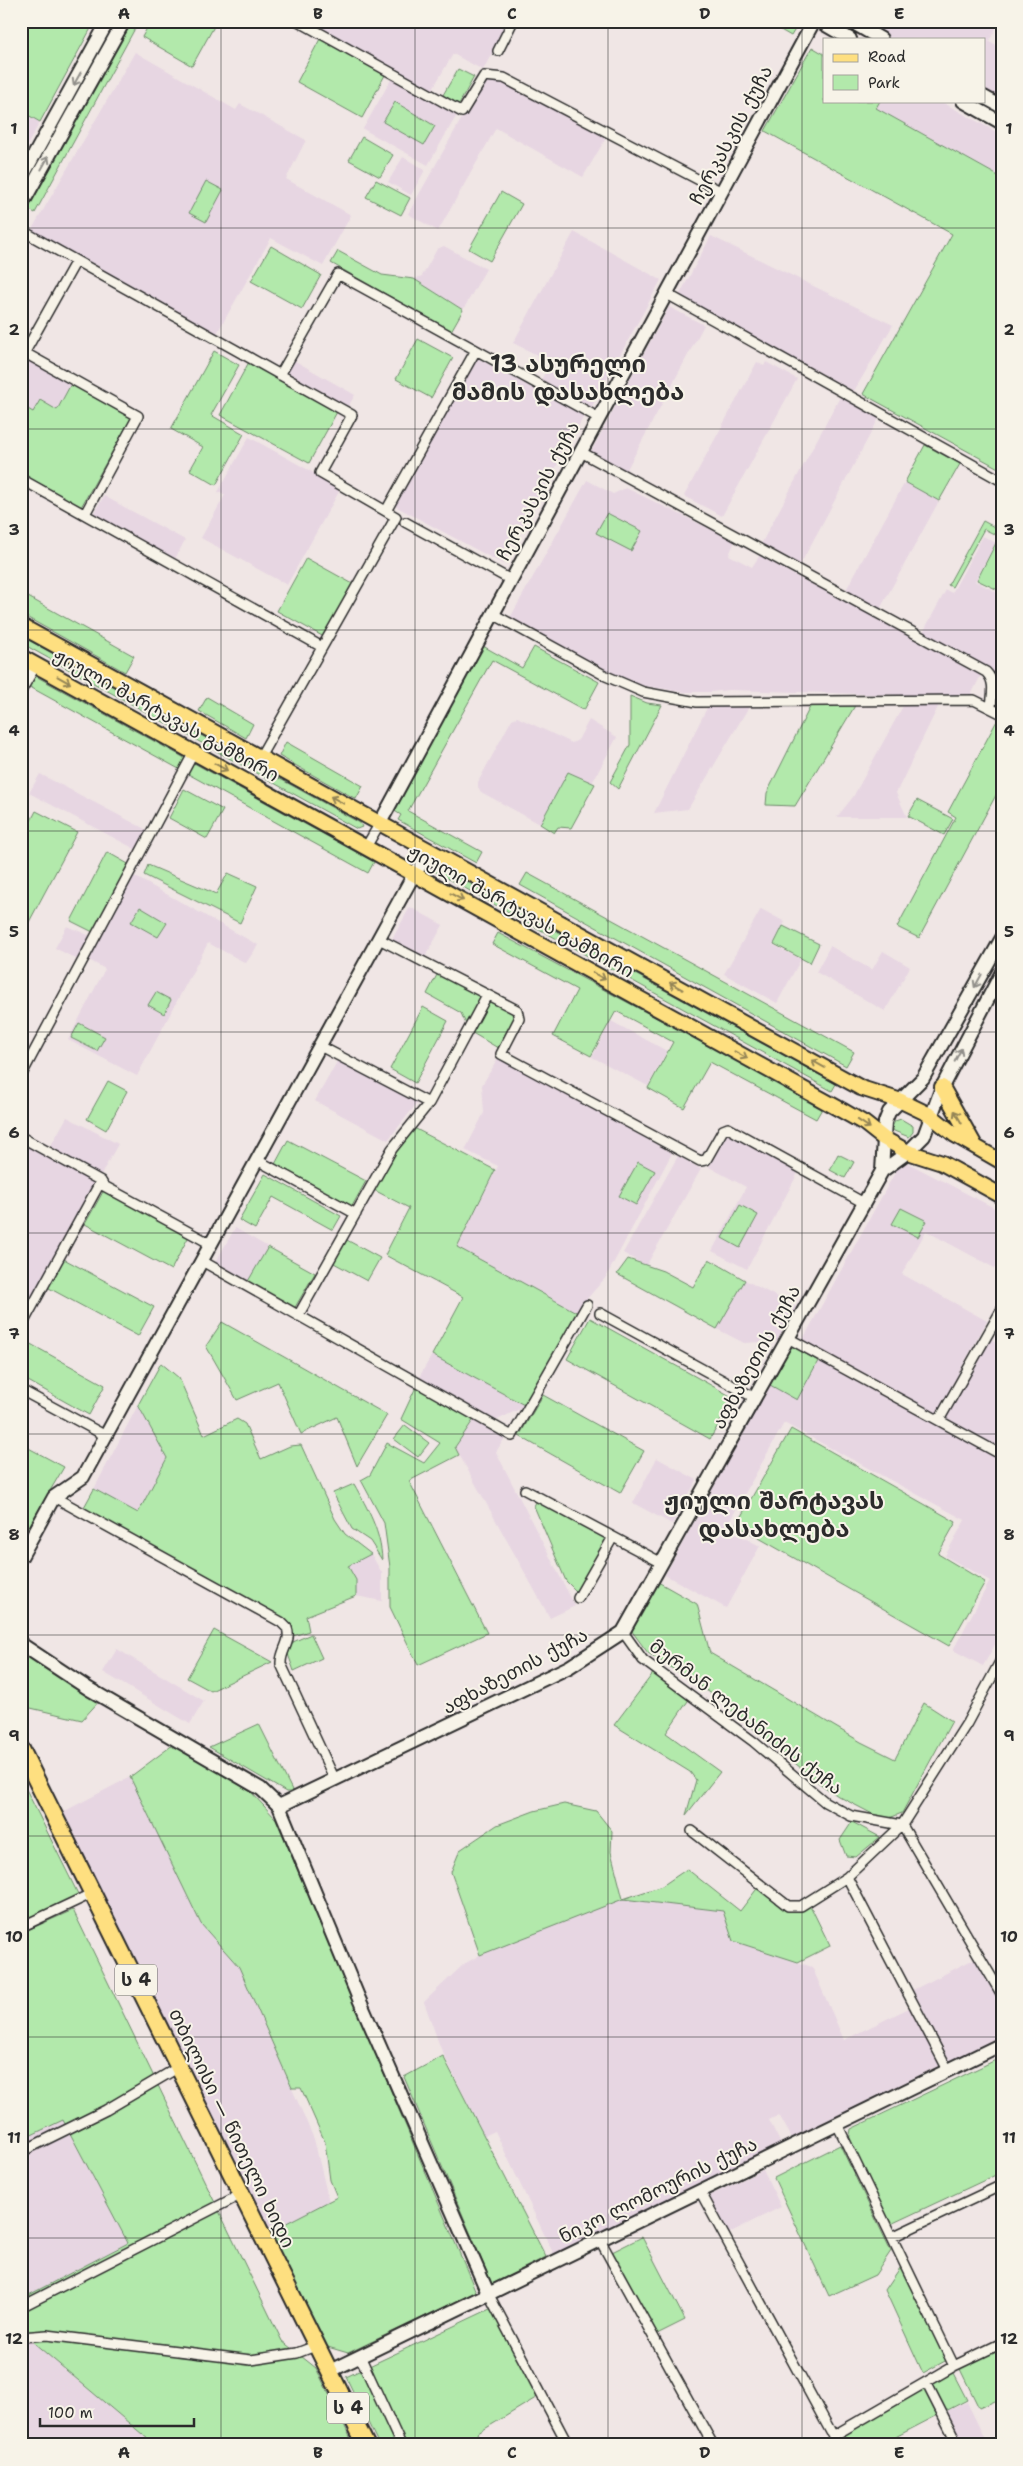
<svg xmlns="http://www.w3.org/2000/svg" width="1023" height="2466" font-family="'Shantell Sans','Noto Sans Georgian',sans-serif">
<rect width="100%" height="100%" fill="#f0e6e5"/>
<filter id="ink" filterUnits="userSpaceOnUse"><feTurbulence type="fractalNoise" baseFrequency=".02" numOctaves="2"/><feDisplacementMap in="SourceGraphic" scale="10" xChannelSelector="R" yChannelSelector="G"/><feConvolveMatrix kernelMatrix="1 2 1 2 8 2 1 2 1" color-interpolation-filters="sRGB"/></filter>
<g filter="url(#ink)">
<path fill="#e7d6e2" d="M306,21H509L483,70L453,54L432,90Z
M860,21H1000L989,41L1002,48V100L984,91V39H892Z
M135,52L236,110L240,104L306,140L286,179L351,215L323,266L271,238L216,335L31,231Z
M393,76L458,113L428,165L363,129Z
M485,77L504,80L606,138L583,177L496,128L438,231L408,214Z
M880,101H940L1002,135V178L876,108Z
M21,111L40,122L21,156Z
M403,157L425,170L411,195L388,182Z
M574,232L661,280L591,408L541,380L551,362L513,343Z
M711,236L893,325L854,391L679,296Z
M444,246L486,269L463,310L414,279L422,276L437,249Z
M669,307L704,325L626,471L591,452Z
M25,358L71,384L57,410L33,412L21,405V365Z
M290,358L355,395L346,410L282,373Z
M477,358L584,416L503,564L395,506Z
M757,362L764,366L766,362L797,379L722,516L684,496Z
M840,397L879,418L800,565L761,544Z
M249,437L341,488L287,585L201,538L225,495L218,492Z
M587,480L613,494L626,488L735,541L729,555L752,567L760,555L790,573L971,667L982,673L970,697L729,690L711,692H684L639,685L616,676L510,618Z
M905,482L939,501L880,609L846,590Z
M104,496L185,540L175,559L93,514Z
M983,536L996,543L975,581L1002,595V678L922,634L946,590L952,593Z
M750,705L688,809L654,813L708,706Z
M939,705L896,793L907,817H837L853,797L903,706Z
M517,717L572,743L578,740L589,720L617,737L592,783L568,772L540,824L481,792L478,787V782L512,719Z
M40,774L147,830L137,850L29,793Z
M132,875L258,945L246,963L208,943L137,1076L68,1040L105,969L89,960Z
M410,907L443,925L423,961L390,943Z
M761,909L785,922L773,945L801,959L777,1003L724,974Z
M67,926L95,938L82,962L55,948Z
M830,946L872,970L883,951L910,967L885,1011L816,972Z
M611,1021L667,1051L648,1086L592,1057Z
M499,1057L672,1153L606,1277L585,1301L578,1313L457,1247L498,1166L465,1150L484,1113L482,1085Z
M338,1060L418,1102L388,1140L315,1101Z
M67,1117L118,1144L21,1318V1141L46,1154Z
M727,1134L799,1171L747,1269L712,1251L746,1187L709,1167Z
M678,1156L701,1169L646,1266L623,1253Z
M906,1162L1002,1212V1272L926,1231L902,1274L987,1321L936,1414L802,1341L897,1169Z
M235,1228L268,1247L247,1283L214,1265Z
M745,1280L796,1307L777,1341L744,1343L717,1329Z
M988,1337L1002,1345V1632L983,1666L953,1650L990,1581L945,1556L965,1520L784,1423L726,1528L760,1546L726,1608L665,1575L770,1385L797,1399L818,1361L939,1426Z
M432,1355L526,1406L495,1421L418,1379Z
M138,1405L167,1458L138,1513L94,1489Z
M474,1419L506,1436L496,1452L575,1606L550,1618L455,1447Z
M657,1458L697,1480L672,1524L633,1503Z
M371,1554L382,1573V1601L356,1596V1580L348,1566Z
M117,1649L204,1701L190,1724L103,1672Z
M130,1777L201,1924L239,1967L314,2139L329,2202L267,2233L63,1812Z
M623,1899L723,1911L733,1941L812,1967L844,2040L911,2007L942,2064L792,2138L779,2115L769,2120L781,2144L554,2255L495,2131L484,2136L441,2049L424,2002L464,1964L480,1955Z
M974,1959L1002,2006V2035L950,2061L913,1990Z
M63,2120L128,2243L21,2299V2140Z
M763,2170L781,2207L727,2234L709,2196Z
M28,2338L155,2445H21V2346Z
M967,2402L988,2445H964L947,2411Z"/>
<path fill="#b2e9ab" stroke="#6e8a6b" d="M21,21H95L40,122L21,111Z
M129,21H139L35,213L28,209Z
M151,21H217L192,66L142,37Z
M765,21H800L791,36Z
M320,39L385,75L362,118L297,82Z
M812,47L824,54V101H880L876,108L1002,178V470L863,394L952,234L765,131Z
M458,69L474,77L459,104L443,95Z
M395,102L435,126L424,145L383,122Z
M362,137L393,155L380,177L349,160Z
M376,180L410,198L401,215L366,197Z
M206,181L223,190L206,222L189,213Z
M501,192L522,204L490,261L469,249Z
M271,246L321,275L302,309L251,281Z
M338,251L382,275L414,279L463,310L451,331L331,263Z
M418,339L453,358L431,398L396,379Z
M214,351L239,365L211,415L244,434L216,485L190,470L203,447L171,429Z
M249,362L338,410L309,463L220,415Z
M71,384L131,418L81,507L21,473V405L33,412L40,400L57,410Z
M925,445L960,464L939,501L905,482Z
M607,513L642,531L631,551L596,533Z
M983,521L1002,531V538L984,529L952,587L948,585Z
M998,539L1002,541V583L998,590L977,580Z
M306,558L353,584L324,637L277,611Z
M21,593L134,656L125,672L21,614Z
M21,636L360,823L362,827L357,829L21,643Z
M483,646L522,668L534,647L599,682L584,710L492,660L408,811L482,852L476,863L398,820L401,815L393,810Z
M21,668L374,862L368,873L21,682Z
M630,696L647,703L662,705L618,789L610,782L630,745Z
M207,697L253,724L246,738L199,711Z
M856,704L795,806L766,805L767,793L811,705Z
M1000,715L1002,716V784L919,938L897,927L956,817L948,812Z
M286,742L363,786L356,799L279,756Z
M568,772L595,784L571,828L558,827L554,833L540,824Z
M184,789L223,810L207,839L169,818Z
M917,800L953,819L944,835L908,816Z
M36,811L77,832L21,937V840Z
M107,852L130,865L95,933L71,921Z
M148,865L216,894L228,873L257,886L240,923L144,875Z
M434,866H438L836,1084L832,1091L434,871Z
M527,873L854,1052L846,1066L520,885Z
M140,907L167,923L158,937L131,922Z
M783,926L819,944L810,963L774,944Z
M498,933L823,1107L816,1119L710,1062L684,1108L648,1088L673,1042L616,1011L591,1056L553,1036L577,990L492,944Z
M438,973L511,1010L514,1018L498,1048L469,1031L461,1013L427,994Z
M156,992L171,1000L164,1014L148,1005Z
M423,1007L448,1021L415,1083L390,1069Z
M79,1023L105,1037L97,1051L71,1038Z
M108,1081L127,1091L106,1130L87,1119Z
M901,1119L913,1126V1132L909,1137L894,1131L892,1127L895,1121Z
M414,1128L495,1170L457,1247L578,1313L526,1406L432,1355L463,1297L385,1255L409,1208L374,1190L395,1150Z
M288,1140L366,1181L351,1208L274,1166Z
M838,1154L854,1162L845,1178L830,1170Z
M638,1162L655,1171L636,1205L619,1196Z
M265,1174L341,1216L333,1230L273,1197L255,1229L239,1220Z
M104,1190L189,1236L171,1270L85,1224Z
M740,1205L758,1215L740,1248L722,1238Z
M901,1208L927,1221L918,1237L892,1224Z
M345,1239L380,1258L367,1281L332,1262Z
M268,1247L315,1273L294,1309L247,1283Z
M62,1258L154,1307L138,1336L47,1287Z
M628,1259L663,1271L693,1287L709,1259L745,1280L717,1329L617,1274Z
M590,1318L734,1398L710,1439L567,1359Z
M222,1322L387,1415L357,1466L337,1417L301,1434L278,1382L237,1400L206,1346Z
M25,1341L105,1385L89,1415L21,1377V1348Z
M791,1346L818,1361L797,1400L770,1385Z
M161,1363L179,1378L204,1435L237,1419L245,1424L261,1459L290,1446L301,1445L335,1519L345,1534L371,1554L348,1566L356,1580V1596L306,1616L309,1631L293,1636L284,1621L83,1509L94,1489L138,1513L167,1458L138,1405Z
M416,1387L474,1419L455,1447L459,1455L409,1481L487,1633L418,1665L390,1607V1567L384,1523L361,1480L370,1475L387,1443L424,1463L440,1443L401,1419Z
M543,1395L644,1451L620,1493L519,1436Z
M405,1425L429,1443L418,1457L394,1439Z
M791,1429L956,1522L938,1554L985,1582L949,1646L736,1525Z
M21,1444L64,1467L21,1540Z
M354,1484C368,1509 381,1532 382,1560L370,1541L352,1529L333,1493Z
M537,1500L608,1538L578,1593L566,1581L534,1506Z
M658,1582L697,1604L710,1653L861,1742L895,1759L924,1703L952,1721L902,1813L884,1820L838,1796L819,1783L709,1692L648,1653L631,1630Z
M214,1630L272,1662L211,1691L187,1678Z
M311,1634L322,1658L294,1671L288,1654L293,1642Z
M21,1648L101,1699L82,1720L22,1706Z
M654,1672L690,1698L666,1733L720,1772L686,1815L696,1780L690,1772L614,1725Z
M259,1724L293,1792H286L209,1747Z
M174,1744L251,1792L276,1819L476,2292L348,2353L321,2345L267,2233L337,2197L330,2180L325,2142L301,2088H292L239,1967L201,1924L130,1777Z
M21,1779L79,1896L21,1921Z
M564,1804L596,1811L612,1831L611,1852L623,1899L662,1886L687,1869L740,1911L759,1886L784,1910L792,1911L809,1903L830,1946L798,1962L733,1941L723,1911L623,1899L480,1955L451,1872L460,1850L497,1825L534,1811Z
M852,1822L880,1837L856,1857L846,1856L840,1840Z
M73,1910L282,2341L316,2368L354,2445H155L28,2338L21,2346V2299L128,2243L63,2120L21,2140V1933Z
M443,2056L546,2257L492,2284L404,2077Z
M1002,2057V2172L891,2224L849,2141L851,2129Z
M840,2145L891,2251L875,2275L829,2296L774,2178Z
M642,2237L685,2320L655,2335L612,2252Z
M902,2265L947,2360L923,2373L885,2290Z
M492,2308L539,2396L478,2433L483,2445H379L346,2377Z
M1002,2346V2398L979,2408L959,2367Z
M953,2373L967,2400L880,2445H846L839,2433Z"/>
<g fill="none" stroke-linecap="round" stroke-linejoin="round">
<defs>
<path id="street" d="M298,21L462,112L484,76L504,78L722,192
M498,51L513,21
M21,230L352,415L320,473L396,517L260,757
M667,294L1002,481
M25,353L138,416L85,514
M21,359L76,261
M280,375L338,274L599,418
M581,452L986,672C996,682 992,694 991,707
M21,479L322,647
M386,511L476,350
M405,522L511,580
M493,614L606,676L643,692L697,702L974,700L1002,714
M21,691L36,665
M366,847L380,823
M379,939L517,1010L519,1019L501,1054L700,1161L706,1160L723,1130L728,1128L864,1203
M320,1046L429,1103
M21,1076L194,752
M21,1137L101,1181L104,1186L211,1244
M257,1160L356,1214
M202,1261L512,1436L587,1305
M600,1313L755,1398
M298,1316L392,1149L429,1103L487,995
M21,1327L101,1181
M788,1338L1002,1455
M21,1390L106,1436
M939,1420L1002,1309
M525,1490L662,1563
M54,1497L281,1622L287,1628C292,1642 280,1651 281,1664L335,1780
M578,1598L613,1537
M623,1632L643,1660L754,1742L825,1802L851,1816L902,1825
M902,1825L1002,1995
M692,1831L788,1906H801L847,1877L902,1825L967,1723L1002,1658
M847,1877L948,2070
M21,1927L93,1893
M837,2124L954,2366
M21,2152L106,2110L179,2067
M700,2191L838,2445
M892,2237L1002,2185
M600,2240L713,2445
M488,2293L568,2445
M21,2307L242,2194
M21,2337L47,2335L251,2360L297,2353L318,2345
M360,2356L401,2445
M926,2382L958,2445
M833,2436L954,2366L1002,2343"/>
<path id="secondary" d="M819,21L850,39
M850,21L881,39
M984,97L1002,107
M963,101L1002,123
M21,179L108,21
M21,206L124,21
M380,823L814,21
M882,1171L885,1122L889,1112L923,1078L1002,938
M21,1557L54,1497L83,1477L414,874L423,862L439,856
M21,1644L89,1689L261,1789L279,1806L359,1999L488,2293
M279,1806L569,1667L623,1632L882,1171L908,1152L924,1136L942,1087L1002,972
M330,2371L1002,2044"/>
<path id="primary" d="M21,626L861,1088L901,1101L930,1115L955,1135L1002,1162
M21,657L843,1111L864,1123L883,1138L908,1152L942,1163L1002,1196
M942,1087L975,1146"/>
<path id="highway" d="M21,1749L366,2445"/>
</defs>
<use href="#street" stroke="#2b2b2b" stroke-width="12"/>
<use href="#secondary" stroke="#2b2b2b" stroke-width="16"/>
<use href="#primary" stroke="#2b2b2b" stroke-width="18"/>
<use href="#highway" stroke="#2b2b2b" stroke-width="20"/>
<use href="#street" stroke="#f7f3e8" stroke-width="9"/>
<use href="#secondary" stroke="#f7f3e8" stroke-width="12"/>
<use href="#primary" stroke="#fedf80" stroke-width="14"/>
<use href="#highway" stroke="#fedf80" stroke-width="16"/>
</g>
<defs><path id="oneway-shaft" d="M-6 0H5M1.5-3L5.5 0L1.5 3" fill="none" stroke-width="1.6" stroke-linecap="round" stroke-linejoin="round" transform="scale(1.25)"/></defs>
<g stroke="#918f8a">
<use href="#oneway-shaft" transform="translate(77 79) rotate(119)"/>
<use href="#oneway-shaft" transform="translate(45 163) rotate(-61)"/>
<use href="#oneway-shaft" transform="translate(978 981) rotate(119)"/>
<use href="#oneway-shaft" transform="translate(958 1055) rotate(-63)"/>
</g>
<g stroke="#948556">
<use href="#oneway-shaft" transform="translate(64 680) rotate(29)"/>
<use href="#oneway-shaft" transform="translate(221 767) rotate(29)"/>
<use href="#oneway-shaft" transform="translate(337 800) rotate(-151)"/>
<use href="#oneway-shaft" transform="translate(457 897) rotate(29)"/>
<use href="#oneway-shaft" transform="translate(599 976) rotate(29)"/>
<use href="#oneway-shaft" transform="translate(676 986) rotate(-151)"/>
<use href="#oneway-shaft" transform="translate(741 1055) rotate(29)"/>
<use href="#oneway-shaft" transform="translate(818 1064) rotate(-151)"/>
<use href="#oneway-shaft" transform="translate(958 1117) rotate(-120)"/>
<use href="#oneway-shaft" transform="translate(864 1124) rotate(34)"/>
</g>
</g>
<path fill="none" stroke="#2b2b2b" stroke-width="1" stroke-opacity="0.55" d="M221,21V2445M415,21V2445M608,21V2445M802,21V2445M21,228H1002M21,429H1002M21,630H1002M21,831H1002M21,1032H1002M21,1233H1002M21,1434H1002M21,1635H1002M21,1836H1002M21,2037H1002M21,2238H1002"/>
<g text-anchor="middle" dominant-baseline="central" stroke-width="4" stroke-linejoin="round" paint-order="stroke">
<g fill="#f7f3e8" stroke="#686764" stroke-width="1">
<rect x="115" y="1964.5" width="42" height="31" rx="4"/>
<rect x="327" y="2392.5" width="42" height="31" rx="4"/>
</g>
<g font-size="18" font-weight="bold" fill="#2b2b2b">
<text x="136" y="1980">ს 4</text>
<text x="348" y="2408">ს 4</text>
</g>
<g font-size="19" fill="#2b2b2b" stroke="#f7f3e8">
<text transform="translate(731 135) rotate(-62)">ჩერკასკის ქუჩა</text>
<text transform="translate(538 491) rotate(-62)">ჩერკასკის ქუჩა</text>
<text transform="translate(166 715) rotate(29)">ჟიული შარტავას გამზირი</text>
<text transform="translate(521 911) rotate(29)">ჟიული შარტავას გამზირი</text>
<text transform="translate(756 1357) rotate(-61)">აფხაზეთის ქუჩა</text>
<text transform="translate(515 1671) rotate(-28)">აფხაზეთის ქუჩა</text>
<text transform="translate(746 1717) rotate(38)">მურმან ლებანიძის ქუჩა</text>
<text transform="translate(232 2128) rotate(64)">თბილისი — წითელი ხიდი</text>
<text transform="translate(658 2190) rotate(-26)">ნიკო ლომოურის ქუჩა</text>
</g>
<g font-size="24" font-weight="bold" fill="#2b2b2b" stroke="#f7f3e8">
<text x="568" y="364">13 ასურელი<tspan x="568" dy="28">მამის დასახლება</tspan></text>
<text x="774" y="1501">ჟიული შარტავას<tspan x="774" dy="28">დასახლება</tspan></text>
</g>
</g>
<rect width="1023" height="2466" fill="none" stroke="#f7f3e8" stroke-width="55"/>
<rect x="823" y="38" width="162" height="65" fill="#f7f3e8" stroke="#a5a39c"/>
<rect x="833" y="54" width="25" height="8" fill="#fedf80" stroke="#a5a39c"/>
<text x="868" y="62" font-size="15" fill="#2b2b2b">Road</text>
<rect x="833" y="75" width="25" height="15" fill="#b2e9ab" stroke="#a5a39c"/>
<text x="868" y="88" font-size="15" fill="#2b2b2b">Park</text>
<path d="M40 2418v8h154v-8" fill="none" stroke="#2b2b2b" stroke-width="2.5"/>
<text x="48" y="2418" font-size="15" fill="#2b2b2b" stroke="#f7f3e8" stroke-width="4" paint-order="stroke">100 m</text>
<rect x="28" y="28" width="968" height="2410" fill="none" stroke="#2b2b2b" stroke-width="2"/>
<g font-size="16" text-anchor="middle" font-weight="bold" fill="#2b2b2b">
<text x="124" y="19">A</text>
<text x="318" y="19">B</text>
<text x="512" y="19">C</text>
<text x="705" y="19">D</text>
<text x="899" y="19">E</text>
<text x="14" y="134">1</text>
<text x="1009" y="134">1</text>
<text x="14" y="335">2</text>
<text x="1009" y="335">2</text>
<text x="14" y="535">3</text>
<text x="1009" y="535">3</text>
<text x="14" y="736">4</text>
<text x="1009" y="736">4</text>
<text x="14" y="937">5</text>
<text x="1009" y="937">5</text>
<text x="14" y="1138">6</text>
<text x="1009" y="1138">6</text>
<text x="14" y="1339">7</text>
<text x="1009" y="1339">7</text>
<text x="14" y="1540">8</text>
<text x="1009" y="1540">8</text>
<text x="14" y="1741">9</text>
<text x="1009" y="1741">9</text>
<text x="14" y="1942">10</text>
<text x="1009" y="1942">10</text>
<text x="14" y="2143">11</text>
<text x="1009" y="2143">11</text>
<text x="14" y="2344">12</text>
<text x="1009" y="2344">12</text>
<text x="124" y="2458">A</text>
<text x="318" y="2458">B</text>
<text x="512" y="2458">C</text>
<text x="705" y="2458">D</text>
<text x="899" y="2458">E</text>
</g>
</svg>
